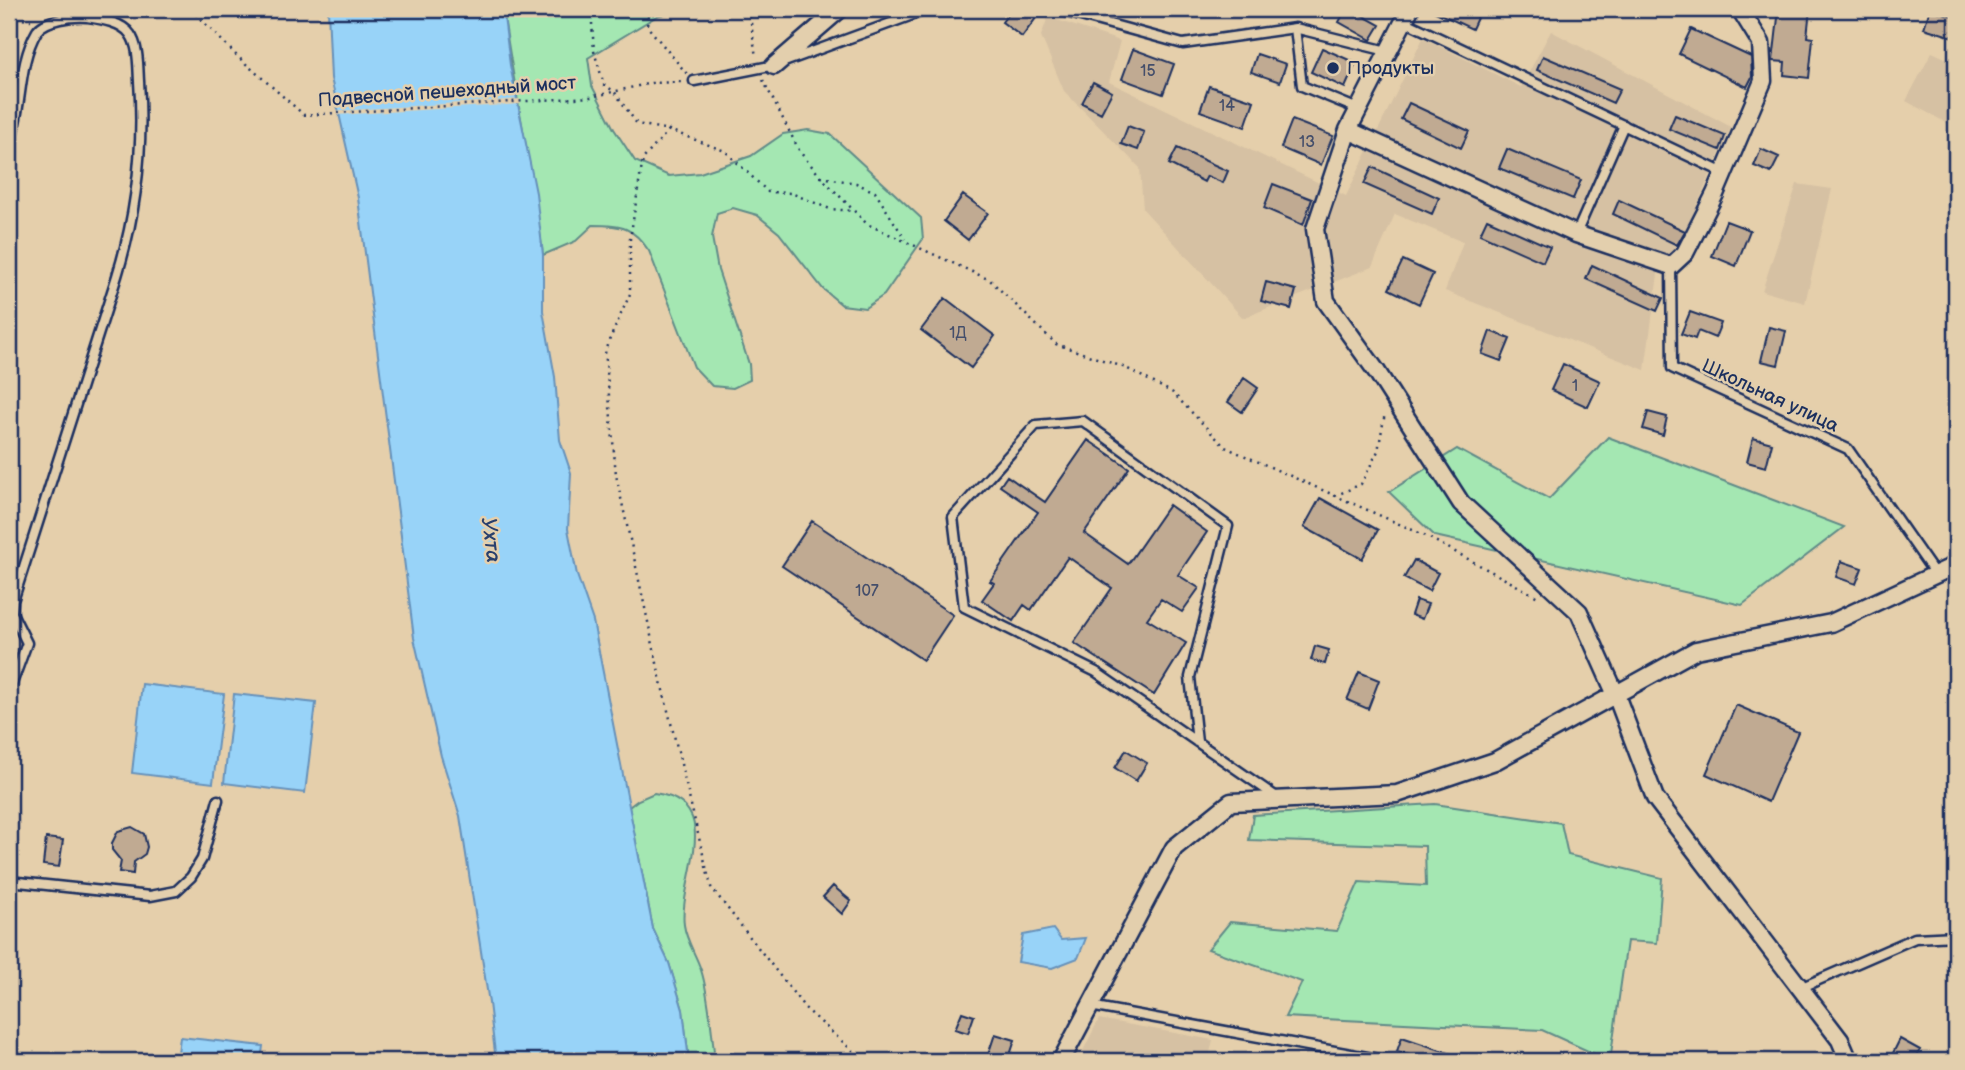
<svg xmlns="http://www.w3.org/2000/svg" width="1965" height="1070" font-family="'Balsamiq Sans',sans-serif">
<rect width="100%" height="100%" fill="#e5cfab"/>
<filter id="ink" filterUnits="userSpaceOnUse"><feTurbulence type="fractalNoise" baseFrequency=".0143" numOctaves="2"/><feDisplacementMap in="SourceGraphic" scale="14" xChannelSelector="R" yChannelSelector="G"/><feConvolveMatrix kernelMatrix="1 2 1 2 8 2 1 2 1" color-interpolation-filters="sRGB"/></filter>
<g filter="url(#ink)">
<path fill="#d6c1a3" d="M1048,17L1120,41L1109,82L1346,196L1423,38L1521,87L1551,31L1731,127L1680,244L1658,274L1645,370L1445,291L1463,242L1395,214L1372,267L1243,318L1143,209L1140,168L1064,91L1041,36Z
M1932,52L1956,63V128L1906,101Z
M1797,184L1832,189L1805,303L1762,291Z
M1099,1019L1213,1040L1208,1061H1078Z"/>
<path fill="#a4e7b2" stroke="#608b88" stroke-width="2" d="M503,9H684L657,16L588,58L592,86L614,129L635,161L669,176L700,173L751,156L783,134L808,130L830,134L921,218L923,239L884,295L865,308L842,305L823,289L779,233L757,215L733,208L717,213L712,237L718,270L749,364L750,380L733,388L712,386L694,367L649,251C633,227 622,225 593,225L576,241L543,255C533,172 514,91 503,9Z
M1608,437L1844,527L1742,605L1435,536L1389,492L1457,449L1549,499Z
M654,793C728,803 678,880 684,925C686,940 696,955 701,970C709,994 712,1035 715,1061H689L683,1010L669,963L653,929L629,807L638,800Z
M1435,804L1561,823L1568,855L1662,878L1657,943L1627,941L1610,1061L1542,1030L1285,1017L1302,982L1208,949L1230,922L1337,931L1359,882L1426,886L1425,846L1249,840L1253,815Z"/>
<path fill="#98d3f8" stroke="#6691ba" stroke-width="2" d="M328,9H503L510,65L536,193L543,255V311L555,377L560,440L571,473L568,529L577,575L593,621L653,929L669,963L683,1010L689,1061H496L489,1003L460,816L441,756L414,638L358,198L331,78Z
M142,684L224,694L213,783L132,773Z
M234,694L316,703L305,793L224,783Z
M1053,929L1061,940L1086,938L1078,958L1052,968L1018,962L1023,935Z
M180,1037L263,1046L261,1061H177Z"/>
<path fill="#e5cfab" d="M520,99L521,104L336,115L335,111Z"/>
<path fill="#c0aa92" stroke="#1b2f5e" stroke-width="2" d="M1012,9H1023L1036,18L1022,37L1002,22Z
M1346,9H1351L1380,25L1371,40L1339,22Z
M1429,9H1481L1472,29Z
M1779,9H1810L1807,37L1813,38L1809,78L1784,75L1785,62L1773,61Z
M1930,9L1956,17V38L1924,28Z
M1691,29L1751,57L1752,77L1747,87L1679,54Z
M1322,48L1356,63L1345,88L1311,72Z
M1133,49L1174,64L1163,94L1122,79Z
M1257,54L1286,64L1280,82L1251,72Z
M1543,56L1620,89L1613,103L1537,70Z
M1093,82L1112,92L1101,113L1082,103Z
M1209,86L1254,101L1245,127L1200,111Z
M1409,103L1469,131L1461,148L1401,119Z
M1675,115L1725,136L1720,150L1669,129Z
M1292,120L1333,136L1321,165L1281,148Z
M1128,126L1144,132L1138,150L1121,144Z
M1177,148L1228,171L1223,183L1207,176L1204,182L1169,164Z
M1507,149L1581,180L1573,199L1499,168Z
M1761,149L1779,157L1771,173L1754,166Z
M1372,167L1439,198L1432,214L1364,184Z
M1273,184L1312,199L1303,225L1264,208Z
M963,195L988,213L968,240L944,221Z
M1619,200L1685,231L1677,245L1613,214Z
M1487,219L1550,247L1543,262L1480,234Z
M1726,221L1750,230L1736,266L1712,256Z
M1403,260L1433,274L1419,304L1389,289Z
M1592,265L1663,298L1657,311L1586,279Z
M1266,282L1296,290L1291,309L1261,301Z
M945,298L995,336L971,368L921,330Z
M1690,312L1721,323L1715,338L1698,331L1695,339L1681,334Z
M1769,327L1786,331L1778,365L1761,361Z
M1490,331L1510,339L1501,361L1482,354Z
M1563,364L1600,381L1588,407L1551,390Z
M1244,378L1258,388L1242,412L1228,402Z
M1648,412L1667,417L1663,435L1643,429Z
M1753,438L1772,443L1766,467L1747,462Z
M1088,440L1129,468L1084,533L1128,564L1169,505L1207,532L1178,575L1199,588L1182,612L1161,599L1147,619L1186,643L1154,695L1074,643L1112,588L1068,557L1031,610L1024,605L1013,621L982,600L994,583L990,581L1038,512L1000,486L1007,476L1045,502Z
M1320,498L1378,530L1362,559L1304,527Z
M812,521L953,615L923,660L782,566Z
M1414,560L1438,573L1429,591L1404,578Z
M1841,561L1862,568L1856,584L1836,577Z
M1416,600L1428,604L1422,619L1411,615Z
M1315,646L1329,650L1325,664L1311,660Z
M1359,672L1379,680L1368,709L1347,700Z
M1736,705L1798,732L1768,802L1706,774Z
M1126,750L1147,763L1136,781L1115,768Z
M132,827L144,834L147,847L145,854L134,862L133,874L119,872L121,861L112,850V843L118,831Z
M46,838L63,840L59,867L43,865Z
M833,886L851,901L842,914L823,897Z
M962,1012L974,1016L968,1033L955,1029Z
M995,1034L1015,1040L1008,1061H986Z
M1402,1037L1467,1059L1466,1061H1428L1397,1051Z
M1900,1039L1920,1050L1914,1061H1904L1892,1055Z"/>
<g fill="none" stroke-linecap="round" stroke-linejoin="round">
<defs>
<path id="lane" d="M1055,9L1183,44L1295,28L1387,51
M1404,21L1724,173
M1295,28L1302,86L1358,109
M787,61L929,9
M694,81L775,65
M9,145C23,109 17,65 37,31C45,19 73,16 87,17C100,19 122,22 130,34C139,46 138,67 139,81C144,149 137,211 117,276L13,601L12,613L27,643L10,689
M1576,234L1624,125
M1671,266L1672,368L1848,449L1935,574
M1197,742L1190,677L1228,526L1083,421L1036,425L953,517L964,607L1096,672L1278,798
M9,881L150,896L176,891L191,877L202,859L218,800
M1800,988L1915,938L1956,936
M1090,1006L1389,1061"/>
<path id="street" d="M1410,9L1348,130L1315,229L1326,301L1377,372L1461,503L1579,612L1616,695L1655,798L1840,1040L1849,1061
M774,66L840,9
M1348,130L1576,234L1671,266L1685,253L1715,194L1763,81L1761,43L1740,9
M1061,1061L1174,848L1231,802L1397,794L1495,761L1696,650L1831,623L1956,565"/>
</defs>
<use href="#lane" stroke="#1b2f5e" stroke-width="13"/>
<use href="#street" stroke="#1b2f5e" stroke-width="21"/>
<path stroke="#1b2f5e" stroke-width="2.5" stroke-dasharray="2 5" stroke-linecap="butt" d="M191,9L237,56L304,115L591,97L651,83L682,82
M591,9L594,51L604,85L614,91L637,124L669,130L725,151L768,192L791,193L830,209L854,211
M649,9L647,26L687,74
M749,9L756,57
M9,18L31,20
M763,80L800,152L821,177L867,224L990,280L1056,344L1126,368L1173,393L1225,447L1424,535L1538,597
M669,130L643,159L630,239V294L605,350L616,475L662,686L711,887L805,1008L864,1061
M821,177L856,183L875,192L905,239
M1335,496L1361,484L1378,451L1385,413"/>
<use href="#lane" stroke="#e3cfad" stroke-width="8"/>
<use href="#street" stroke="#e3cfad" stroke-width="16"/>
</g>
</g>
<circle fill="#1b2f5e" stroke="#e3cfad" stroke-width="2.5" cx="1333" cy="68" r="7"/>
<g text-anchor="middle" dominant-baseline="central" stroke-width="5" stroke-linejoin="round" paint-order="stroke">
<g font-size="16" fill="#444e6b">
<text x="1148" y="71">15</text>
<text x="1227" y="106">14</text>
<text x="1307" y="142">13</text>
<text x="958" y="333">1Д</text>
<text x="1575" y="386">1</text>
<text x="867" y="591">107</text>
</g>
<g font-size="19" fill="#1b2f5e" stroke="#e3cfad" text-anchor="start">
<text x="1347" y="68">Продукты</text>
</g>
<g font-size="19" fill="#1b2f5e" stroke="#e3cfad">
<text transform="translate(447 92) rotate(-4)">Подвесной пешеходный мост</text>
<text transform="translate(1770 396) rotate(25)">Школьная улица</text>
</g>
<g font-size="21" font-style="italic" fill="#283f6d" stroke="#e3cfad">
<text transform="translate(491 540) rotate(83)">Ухта</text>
</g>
</g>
<rect width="1965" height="1070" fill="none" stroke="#e3cfad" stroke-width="35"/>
<rect x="18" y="18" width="1930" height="1035" fill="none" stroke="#1b2f5e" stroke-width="2.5" filter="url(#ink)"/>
</svg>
